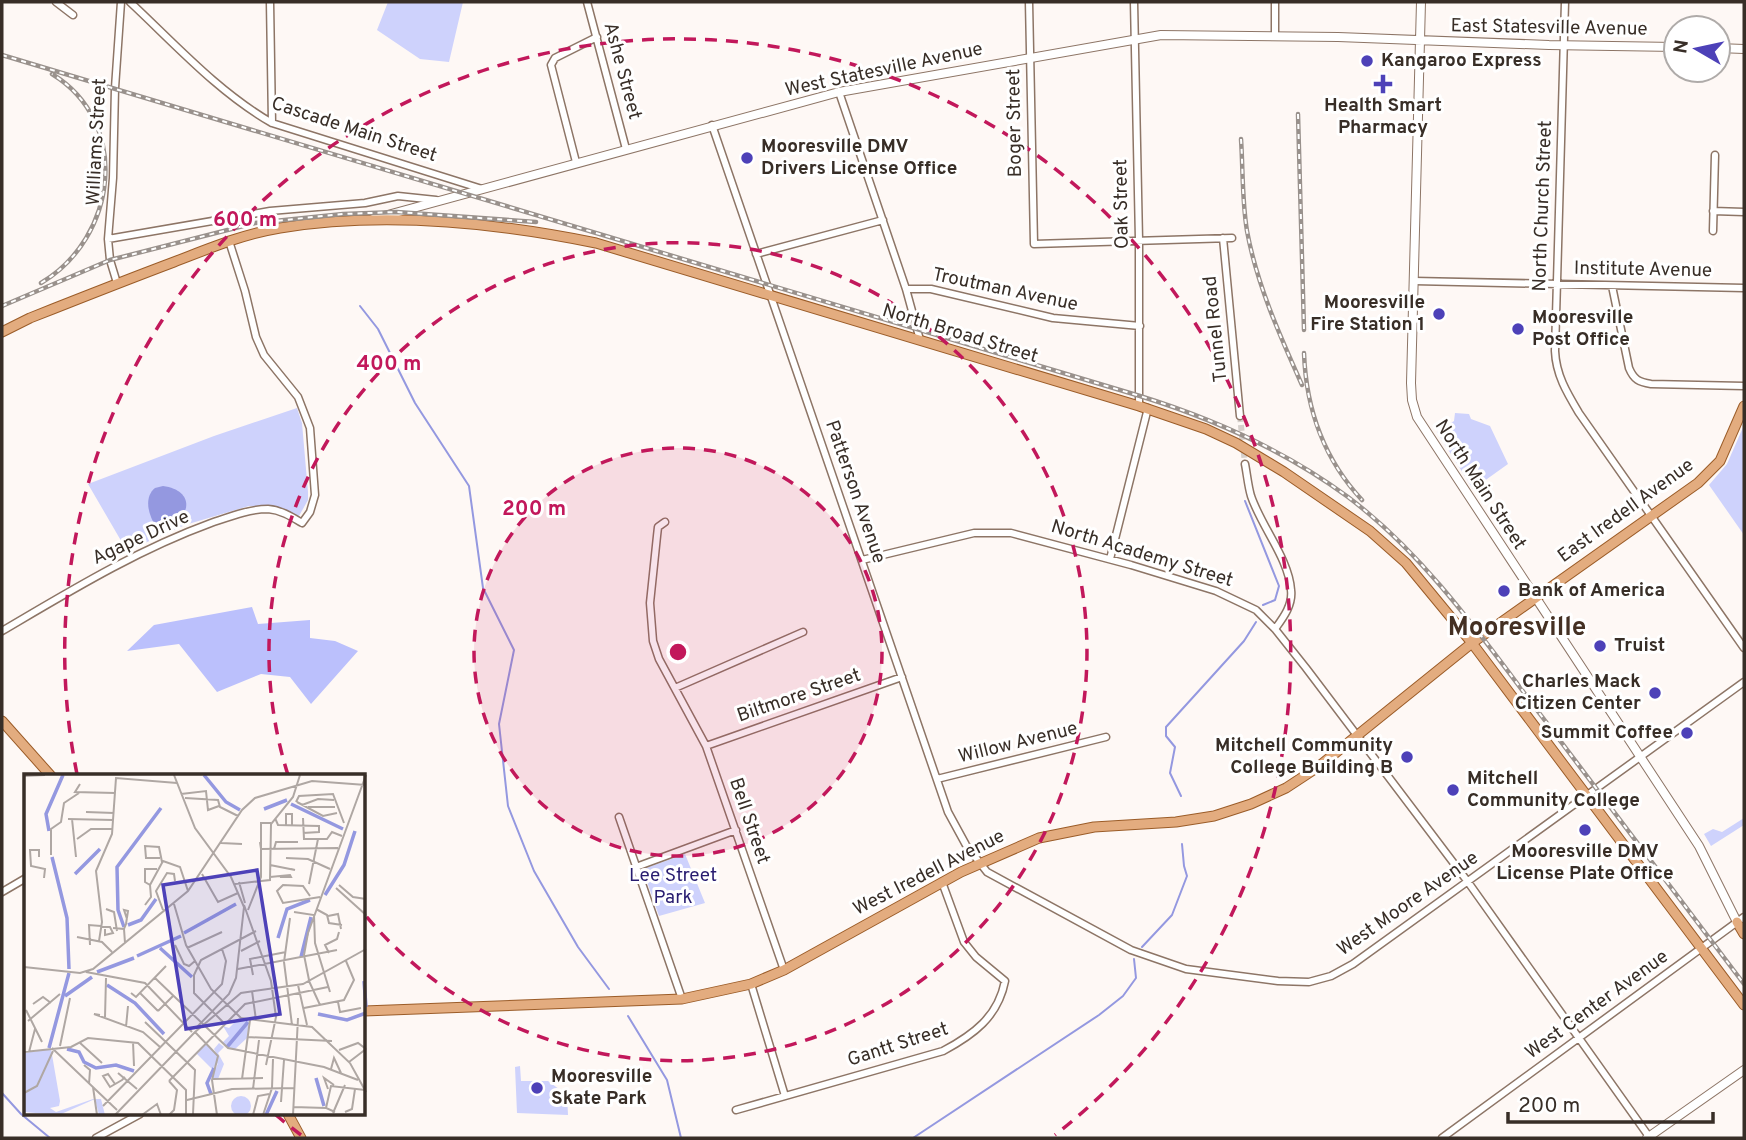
<svg xmlns="http://www.w3.org/2000/svg" width="1746" height="1140" font-family="Overpass,sans-serif">
<rect width="100%" height="100%" fill="#fef8f5"/>
<path fill="#ced2fc" d="M388,2H463L449,62L420,59L377,30Z
M297,408L302,423L308,492V500L299,516L275,506H249L185,525L127,551L88,484L214,436Z
M1455,413L1469,414L1471,419L1490,426L1508,464L1473,489L1437,432L1454,421Z
M1744,425V535L1709,485L1727,464Z
M1744,818V825L1711,846L1704,834L1713,829L1722,832Z
M685,854L705,903L659,916L645,876L646,868Z
M520,1066L521,1081H548L567,1095L568,1115L517,1113L515,1067Z"/>
<path fill="#bbc0fc" d="M252,607L258,624L310,620V638L335,641L358,651L311,704L290,677L261,674L217,692L179,644L127,651L154,625Z"/>
<path fill="#9498e0" d="M163,486C201,491 188,528 156,527C149,516 143,498 155,488Z"/>
<g fill="none" stroke-linecap="round" stroke-linejoin="round">
<path stroke="#9498e0" stroke-width="2" d="M360,306L378,329L415,403L469,486L483,588L514,650L499,724L508,806L534,871L578,947L609,989
M1245,501L1279,586L1275,600L1263,605
M1181,796L1170,773L1175,747L1166,736V727L1244,641L1256,622
M1142,947L1172,915L1187,876L1184,866L1182,844
M628,1016L667,1080L681,1138
M2,1093L21,1114L50,1138
M913,1138L1099,1015L1123,996L1136,978L1134,959"/>
<path stroke="#d6d0cc" stroke-width="6" stroke-dasharray="6 3" stroke-linecap="butt" d="M1240,416L1245,464"/>
<defs>
<path id="street" d="M56,2L73,15
M130,2C175,44 218,92 272,123L482,189
M270,2L272,123
M587,2L626,149
M1029,2L1034,244L1232,238
M1134,2L1139,240V406
M1565,2L1555,351C1556,375 1567,393 1579,413L1744,648
M1275,36V2
M839,92L906,289L920,340
M712,125L948,812L966,845L987,872L1131,950L1186,969L1278,981L1309,982L1331,976L1353,964L1744,682
M576,162L551,65L555,58L597,37
M1713,211L1744,212
M1713,231L1715,155
M1223,238L1240,416
M108,239L270,211L365,203L398,196L436,200
M756,254L883,220
M1414,281L1744,288
M117,283L110,260L108,239L113,178L115,88L121,2
M1612,286L1629,368C1634,380 1639,382 1651,384L1744,386
M906,289H931L1053,318L1140,326
M1245,464C1247,474 1248,486 1251,496C1261,526 1289,559 1291,590C1293,605 1283,618 1275,629
M665,522L658,527L657,536L650,603L653,641L659,659L706,746L784,970
M1110,559L1148,408
M862,560L974,533H1011L1131,565L1216,591L1256,610L1275,629L1306,668L1468,882L1650,1138
M2,631C70,591 137,550 211,523C229,517 249,509 268,509C281,510 292,517 302,523L310,512L315,495L310,428L298,397L264,355L256,337L245,291L229,241
M675,688L803,632
M706,746L902,677
M937,779L1106,737
M619,817L682,999
M636,867L736,830
M2,892L26,878
M751,984L785,1096
M736,1110L943,1051C973,1035 998,1017 1005,981L976,957L964,942L942,882
M96,1138L140,1114
M1442,1138L1744,917"/>
<path id="secondary" d="M1421,2L1411,383L1412,400L1417,417L1699,846L1737,922
M1718,48L1744,49
M373,219L839,92L1161,35L1338,37L1549,45L1676,47
M1647,1138L1744,1070"/>
<path id="primary" d="M2,332L30,318C78,299 126,280 174,262C208,249 243,234 280,228C384,211 493,222 596,243L1139,406L1206,429L1236,443L1284,472L1370,531L1406,563L1472,643L1744,1005
M2,721L51,776
M1737,922L1744,934
M364,1011L682,999L751,984L784,970L961,872L1039,838L1094,827L1176,822L1214,816L1251,804L1286,788L1318,767L1472,643L1698,483L1720,461L1744,406
M288,1114L301,1138"/>
</defs>
<use href="#street" stroke="#8d7566" stroke-width="9"/>
<use href="#secondary" stroke="#8d7566" stroke-width="10"/>
<use href="#primary" stroke="#9b5c28" stroke-width="11"/>
<use href="#street" stroke="#fff" stroke-width="6"/>
<use href="#secondary" stroke="#fff" stroke-width="8"/>
<use href="#primary" stroke="#e3ac7f" stroke-width="9"/>
<defs>
<path id="rail" d="M2,55L1140,396C1214,419 1284,450 1348,497C1425,555 1482,637 1540,714C1608,804 1676,894 1744,984
M1298,114L1304,330
M1241,139C1243,169 1242,201 1247,231C1257,285 1280,336 1302,385
M41,283C117,238 132,123 52,74
M2,306L110,260L255,223L343,214L397,212L536,222
M1304,353C1306,409 1323,458 1362,500"/>
</defs>
<use href="#rail" stroke="#99918c" stroke-width="4.5"/>
<use href="#rail" stroke="#fff" stroke-width="2" stroke-dasharray="5" stroke-linecap="butt"/>
</g>
<circle cx="678" cy="652" r="204" fill="#c2185b" fill-opacity=".12"/>
<g fill="none" stroke="#c2185b" stroke-width="3.5" stroke-dasharray="12 9">
<circle cx="678" cy="652" r="204"/>
<path d="M288 775A409 409 0 1 1 365 915"/>
<path d="M301 1135A613 613 0 0 1 276 1115M77 774A613 613 0 1 1 1055 1135"/>
</g>
<g fill="#4d41b8" stroke="#fff" stroke-width="2.5">
<circle cx="1367" cy="61" r="7"/>
<path d="M1379.5 73.5h7v7h7v7h-7v7h-7v-7h-7v-7h7z"/>
<circle cx="747" cy="158" r="7"/>
<circle cx="1439" cy="314" r="7"/>
<circle cx="1518" cy="329" r="7"/>
<circle cx="1504" cy="591" r="7"/>
<circle cx="1600" cy="646" r="7"/>
<circle cx="1655" cy="693" r="7"/>
<circle cx="1687" cy="733" r="7"/>
<circle cx="1407" cy="757" r="7"/>
<circle cx="1453" cy="790" r="7"/>
<circle cx="1585" cy="830" r="7"/>
<circle cx="537" cy="1088" r="7"/>
</g>
<g text-anchor="middle" dominant-baseline="central" stroke-width="6" stroke-linejoin="round" paint-order="stroke">
<g font-size="19" fill="#382e27" stroke="#fff">
<text transform="translate(1549 28) rotate(1)">East Statesville Avenue</text>
<text transform="translate(884 70) rotate(-12)">West Statesville Avenue</text>
<text transform="translate(622 71) rotate(75)">Ashe Street</text>
<text transform="translate(1015 123) rotate(-91)">Boger Street</text>
<text transform="translate(354 130) rotate(18)">Cascade Main Street</text>
<text transform="translate(97 142) rotate(-87)">Williams Street</text>
<text transform="translate(1122 204) rotate(-91)">Oak Street</text>
<text transform="translate(1543 206) rotate(-88)">North Church Street</text>
<text transform="translate(1643 270) rotate(1)">Institute Avenue</text>
<text transform="translate(1005 290) rotate(12)">Troutman Avenue</text>
<text transform="translate(1216 329) rotate(-96)">Tunnel Road</text>
<text transform="translate(960 334) rotate(17)">North Broad Street</text>
<text transform="translate(1480 485) rotate(57)">North Main Street</text>
<text transform="translate(855 492) rotate(71)">Patterson Avenue</text>
<text transform="translate(1626 511) rotate(-36)">East Iredell Avenue</text>
<text transform="translate(141 538) rotate(-25)">Agape Drive</text>
<text transform="translate(1142 554) rotate(17)">North Academy Street</text>
<text transform="translate(799 696) rotate(-19)">Biltmore Street</text>
<text transform="translate(1018 743) rotate(-14)">Willow Avenue</text>
<text transform="translate(749 821) rotate(71)">Bell Street</text>
<text transform="translate(929 873) rotate(-27)">West Iredell Avenue</text>
<text transform="translate(1408 904) rotate(-35)">West Moore Avenue</text>
<text transform="translate(1597 1005) rotate(-36)">West Center Avenue</text>
<text transform="translate(898 1045) rotate(-18)">Gantt Street</text>
</g>
<g font-size="19" font-weight="bold" fill="#382e27" stroke="#fff" text-anchor="start">
<text x="1381" y="61">Kangaroo Express</text>
<text x="1383" y="106" text-anchor="middle">Health Smart<tspan x="1383" dy="22">Pharmacy</tspan></text>
<text x="761" y="147">Mooresville DMV<tspan x="761" dy="22">Drivers License Office</tspan></text>
<text x="1425" y="303" text-anchor="end">Mooresville<tspan x="1425" dy="22">Fire Station 1</tspan></text>
<text x="1532" y="318">Mooresville<tspan x="1532" dy="22">Post Office</tspan></text>
<text x="1518" y="591">Bank of America</text>
<text x="1614" y="646">Truist</text>
<text x="1641" y="682" text-anchor="end">Charles Mack<tspan x="1641" dy="22">Citizen Center</tspan></text>
<text x="1673" y="733" text-anchor="end">Summit Coffee</text>
<text x="1393" y="746" text-anchor="end">Mitchell Community<tspan x="1393" dy="22">College Building B</tspan></text>
<text x="1467" y="779">Mitchell<tspan x="1467" dy="22">Community College</tspan></text>
<text x="1585" y="852" text-anchor="middle">Mooresville DMV<tspan x="1585" dy="22">License Plate Office</tspan></text>
<text x="551" y="1077">Mooresville<tspan x="551" dy="22">Skate Park</tspan></text>
</g>
<g font-size="19" fill="#281c70" stroke="#fff">
<text x="673" y="876">Lee Street<tspan x="673" dy="22">Park</tspan></text>
</g>
<g font-size="26" font-weight="bold" fill="#443023" stroke="#fff">
<text x="1517" y="628">Mooresville</text>
</g>
</g>
<g transform="translate(24 774)">
<rect width="341" height="341" fill="#fef8f5"/>
<path d="M215,244L225,247L223,264L210,276L198,269L205,262L199,252L205,254ZM182,269L193,281L190,275L195,269L200,273L194,279L200,290L194,305L188,304L194,289L188,295L172,279ZM27,275L36,327L35,332L26,334L32,338L69,325H77L81,341H75L71,325L35,341L0,338V279ZM207 332a10 10 0 1 1 20 0a10 10 0 1 1-20 0Z" fill="#ced2fc"/>
<path fill="none" stroke="#9498e0" stroke-width="3.5" d="M180,1L202,28L216,36M267,30L319,55M240,35L263,26M25,57L22,40L39,1M28,83L43,144L45,195M51,100L76,75M301,121L320,91L331,57M104,151L117,146L132,125M100,153L94,136L93,93L137,34M160,159L212,130M254,164L263,135L286,126M136,174L168,203M113,182L157,162M277,183L287,143M73,198L110,184M340,207L342,233M83,211L111,229L140,260M41,222L68,203M294,240L323,246L342,239M203,273L224,248M25,274L45,199M43,275L55,278L60,288L72,294L92,291L110,297M292,304L300,332M187,320L183,309L190,294M242,341L253,317"/>
<path fill="none" stroke="#afa7a3" stroke-width="2" d="M150,1L171,54L207,103L220,133L212,204L205,220L173,253M0,2L21,1M56,10L51,18L91,19M157,20L182,17L184,36L195,32M161,24L194,26L196,33L214,42M272,28L275,22L309,20L320,49M273,28L299,42L313,39M278,31L294,25L310,26M284,33H311M62,38L90,39M251,44L254,51L295,52V58L279,59M279,44L280,65H303L308,58L318,62M44,45L89,46M48,45L52,83M262,51V40H268V51M53,65L67,55H89M236,68L237,75L314,74M197,69L218,70M250,75L252,68H274M27,81V55L37,48L40,29L55,19M15,83V76H6L7,92L21,95L20,104M136,84H122L121,72L135,73L138,88M262,84L284,85L306,95M246,91L271,96L267,95M178,100L194,128L214,119M246,103L266,101L267,103H256M215,108L221,129M211,110L246,106L247,50L269,23L276,1M285,110L294,65M126,111L121,108V95H133M315,111L329,123L342,125M312,114L342,141M286,122L279,112L259,111L253,117L259,129L296,123M150,130L162,171L187,215L217,244L288,253L326,289L342,318M121,131L127,123L126,111L139,87L156,93L164,117M220,131L247,207L252,243L242,291M82,135L90,138L93,157M292,135L303,141L305,149L318,151M139,136L132,117L143,99L150,100L151,107M224,136L237,103V49H247M270,138L290,141L291,169L306,218M304,142L314,140L317,155M266,144L260,188L268,251M78,153H86L89,159L81,161V155M89,154L100,155L101,169M100,155L102,150L104,137L100,136L103,145M53,163L78,168L88,178M75,167L78,148L72,97L88,60L92,4L153,9M66,171L65,151L77,152M151,171L160,190L165,192L171,187M163,174L198,158M217,177L236,167M305,179L301,171L313,165L315,158M0,193L56,199L69,195L164,117L218,36L231,24L288,7L342,11M214,195L313,176M62,198L121,209L168,258M229,201L226,185L262,178M131,204L204,274L300,293L334,306M285,206L280,181L284,159L342,1M285,207L296,231M274,211L283,251M228,217L232,246M107,219L112,223L142,192M116,219L134,237M314,228L316,238L337,234M9,230L19,223L27,229M280,234L320,226L330,206L322,187M2,236L18,268M134,237L149,222M76,241L70,240L119,258L136,273M81,243L82,204M4,247L36,220M121,248L171,296L169,340M201,250L170,219V201L177,186L232,157M102,253L104,232M171,258L194,282L188,306L193,341M223,263L308,267M55,268L78,289M109,268L110,292M36,272L46,224M28,274L93,336M315,276L334,269L342,275M0,278L47,273L64,264L114,269L162,316V340M5,278L11,255M325,288L342,275M60,291L66,296L65,310M307,295L310,284L317,299M94,299L113,315M189,305L239,304M218,305L226,246M145,307L221,230L304,213M91,310L84,300L79,302L86,313L98,306L101,303M69,313L73,341M229,315L235,266M304,315L300,304L310,311M0,319L13,312L29,277M163,326L208,315L270,314M257,328L260,286M79,332L198,210L202,187L198,175M269,333L302,334M311,338L302,334L307,312L341,316M321,338L328,335L331,315M309,339L321,311M91,341L171,258L217,219L279,210L342,175M118,341L133,330L137,341M145,341L150,336L153,316L145,307M229,341L234,322L245,320M239,341L248,314L249,285M269,341L274,244"/>
<path fill="#4d41b8" fill-opacity="0.15" stroke="#4d41b8" stroke-width="3.5" d="M233,96L256,240L162,255L139,111Z"/>
<rect width="341" height="341" fill="none" stroke="#382e27" stroke-width="3.5"/>
</g>
<circle cx="678" cy="652" r="10" fill="#c2185b" stroke="#fff" stroke-width="3.5"/>
<g font-size="21" text-anchor="middle" font-weight="bold" fill="#c2185b" stroke="#fff" stroke-width="6" stroke-linejoin="round" paint-order="stroke">
<text x="245" y="226">600 m</text>
<text x="389" y="370">400 m</text>
<text x="534" y="515">200 m</text>
</g>
<rect width="1746" height="1140" fill="none" stroke="#382e27" stroke-width="7"/>
<g transform="translate(1697 49) rotate(279)"><circle r="33" fill="#ffffff" stroke="#afaba9" stroke-width="2"/>
<path d="M0-5L12 26L0 18L-12 26Z" fill="#4d41b8"/>
<text y="-10" font-size="19" font-weight="bold" text-anchor="middle" fill="#382e27">N</text>
</g>
<path d="M1508 1112v10h205v-10" fill="none" stroke="#382e27" stroke-width="3.5"/>
<text x="1518" y="1112" font-size="21" fill="#382e27" stroke="#ffffff" stroke-width="5" paint-order="stroke">200 m</text>
</svg>
